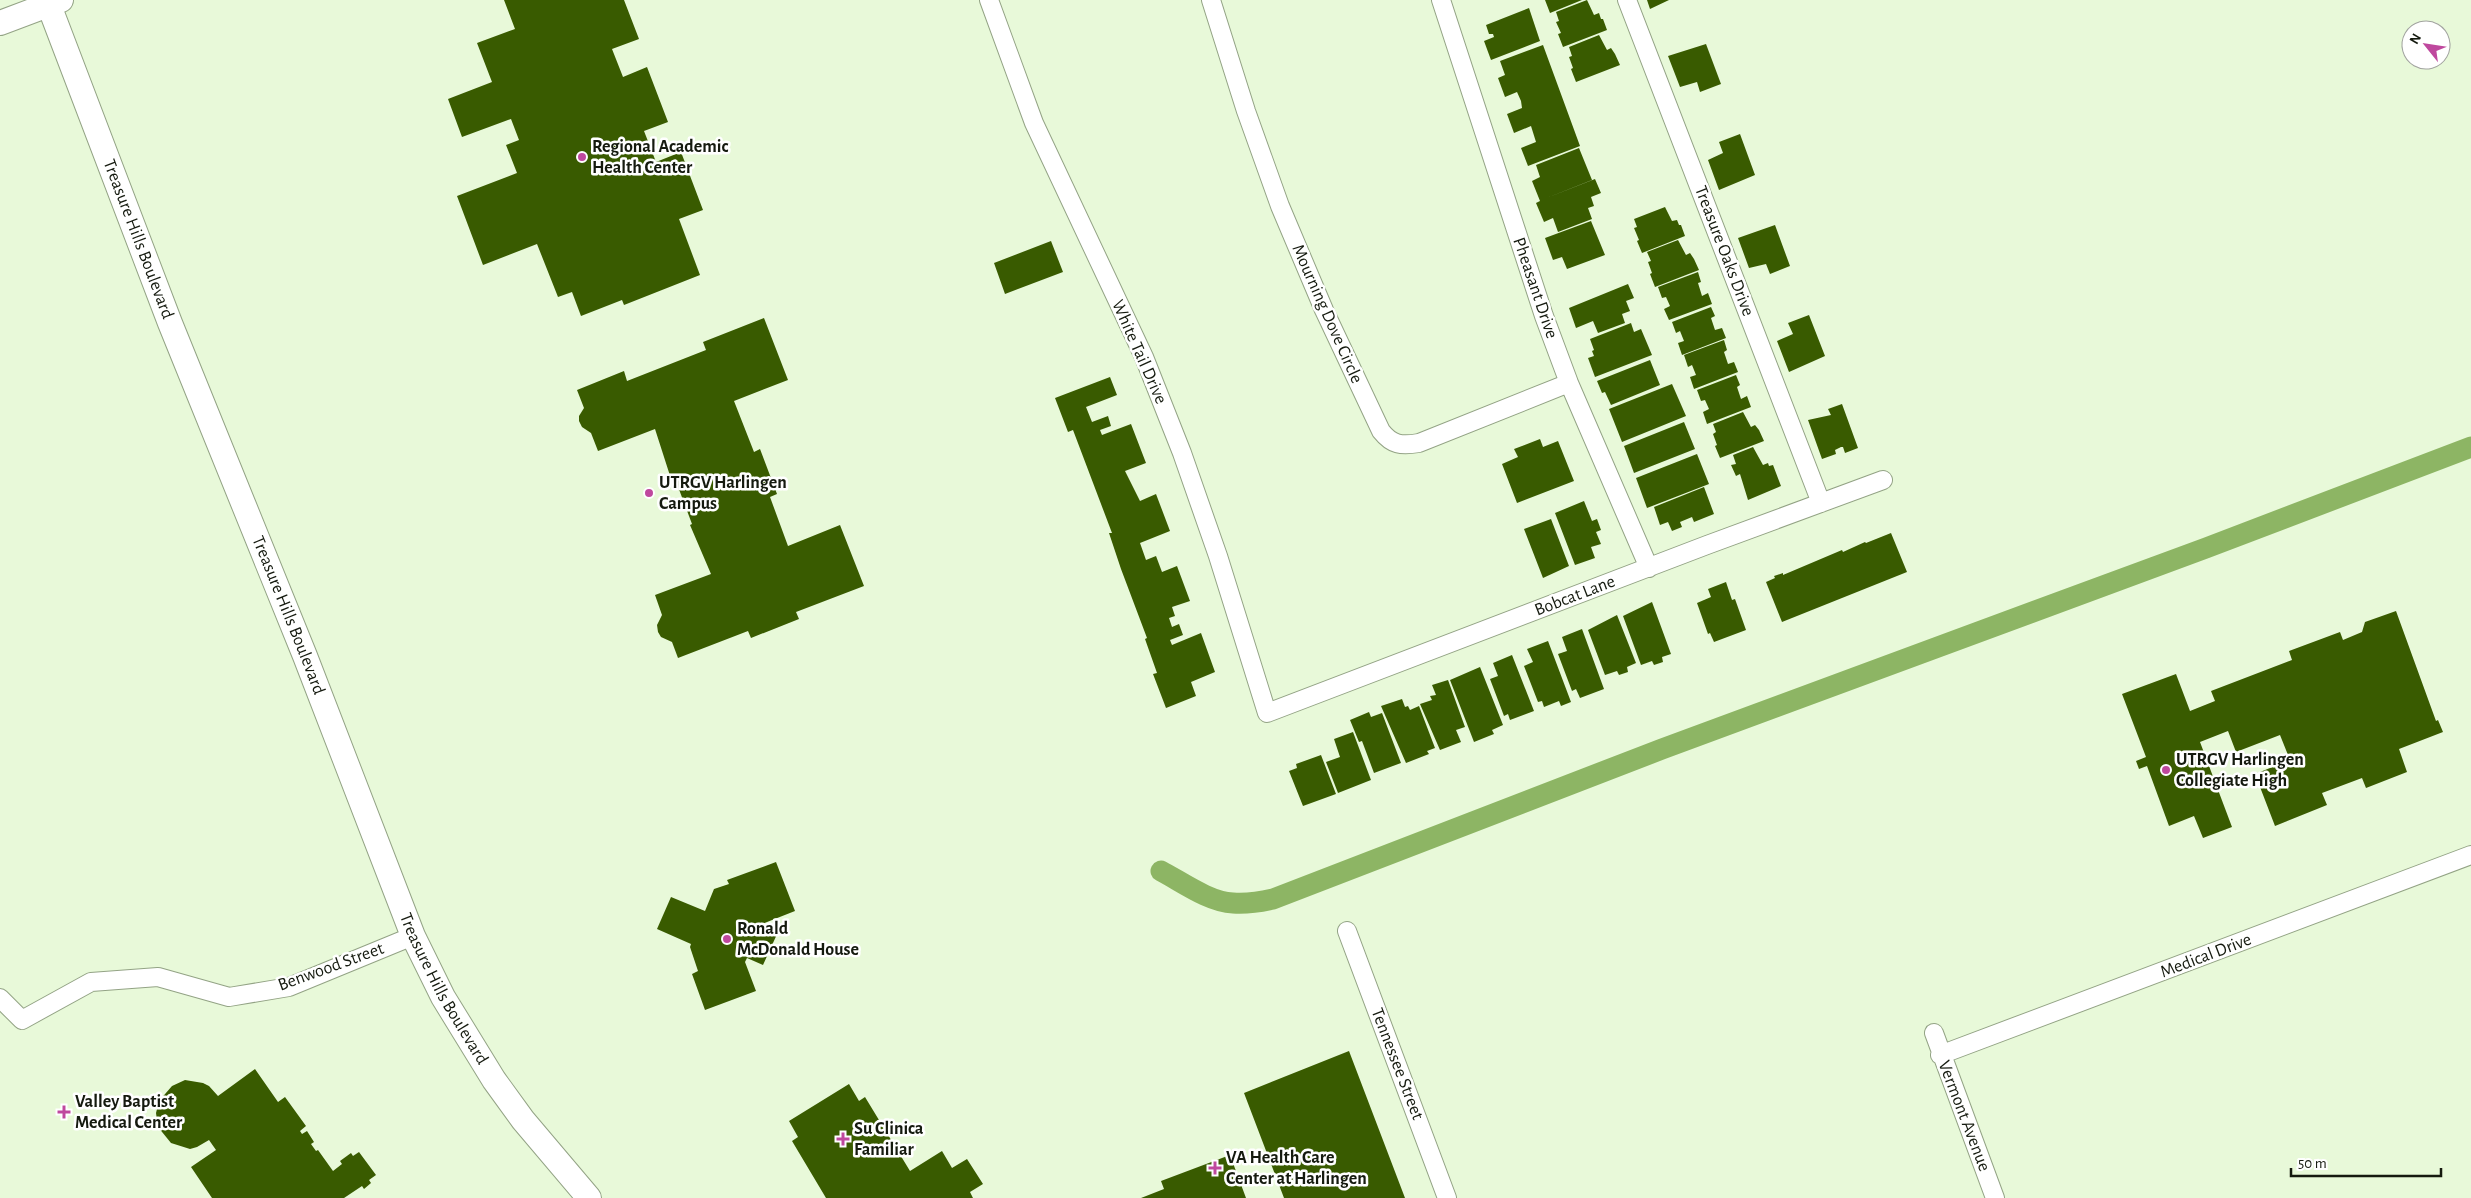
<svg xmlns="http://www.w3.org/2000/svg" width="2471" height="1198" font-family="'Alegreya Sans',sans-serif">
<rect width="100%" height="100%" fill="#e8f9d9"/>
<g fill="none" stroke-linecap="round" stroke-linejoin="round">
<path stroke="#8db564" stroke-width="21" d="M1161,871C1182,882 1209,902 1233,903C1247,904 1260,902 1273,899L1662,749L2206,548L2471,447"/>
</g>
<path fill="#395b00" d="M504,0H624L639,39L612,49L623,77L647,67L668,122L644,131L656,162L681,152L703,210L679,219L700,275L624,305L622,300L581,316L572,292L558,297L537,244L483,265L457,196L517,173L506,145L519,140L511,119L462,137L448,99L492,82L477,43L515,29Z
M1545,0H1582L1550,13Z
M1587,0L1594,15L1599,13L1601,19H1603L1607,30L1563,47L1558,34L1561,33L1556,22L1559,21L1556,12Z
M1647,0H1669L1650,9Z
M1529,8L1540,41L1491,60L1484,41L1494,37L1493,34H1489L1486,25Z
M1599,35L1607,50L1611,48L1615,54L1620,65L1576,82L1571,69L1573,68L1569,57L1572,56L1569,47Z
M1706,44L1721,84L1700,92L1697,82L1680,87L1668,56Z
M1543,45L1580,146L1528,166L1521,148L1536,142L1531,126L1514,133L1507,114L1522,108L1521,101L1517,92L1505,97L1498,78L1505,75L1500,61Z
M1740,134L1755,175L1719,190L1708,160L1723,153L1719,142Z
M1579,148L1592,180L1544,199L1595,179L1601,193L1591,197L1594,206L1588,208L1592,219L1558,232L1553,218L1544,222L1536,203L1540,201L1532,181L1540,177L1536,165Z
M1665,207L1672,221L1677,220L1679,225H1681L1685,236L1642,253L1637,241L1639,240L1634,228L1637,227L1634,219Z
M1591,221L1605,255L1567,269L1562,257L1553,260L1545,238Z
M1775,225L1790,266L1770,274L1766,264L1749,268L1738,238Z
M1678,240L1686,255L1690,253L1694,259L1699,270L1655,287L1650,274L1652,273L1648,262L1651,261L1647,252Z
M1051,241L1063,272L1005,294L994,263Z
M1698,272L1701,282L1698,283L1702,296L1708,293L1712,304L1669,320L1664,309L1670,306L1666,297L1662,298L1658,287Z
M1628,284L1634,298L1626,301L1630,311L1622,314L1625,323L1598,333L1593,321L1576,328L1569,308Z
M1711,307L1715,316L1711,318L1715,330L1722,328L1726,338L1682,355L1678,343L1684,341L1680,331L1676,333L1672,322Z
M1809,315L1825,356L1789,372L1777,341L1793,334L1788,323Z
M764,318L788,380L734,401L754,452L760,449L777,494L770,497L788,546L840,525L864,586L796,612L799,619L751,638L748,631L678,658L672,642L661,637L658,632L657,625L662,615L655,595L711,574L690,525L692,524L677,484L673,485L655,429L598,451L591,433L582,427L579,421V416L584,408L577,390L624,371L627,381L706,350L703,342Z
M1631,323L1634,332L1641,329L1652,355L1595,377L1588,358L1594,356L1592,351L1594,350L1590,339Z
M1724,340L1727,350L1724,352L1728,364L1734,362L1738,372L1694,389L1690,377L1696,375L1692,365L1688,367L1684,355Z
M1650,360L1660,385L1611,405L1605,392L1602,393L1597,381Z
M1736,375L1740,385L1737,387L1741,399L1747,396L1751,407L1707,424L1703,412L1709,409L1705,400L1701,401L1697,390Z
M1110,377L1117,395L1086,407L1092,422L1108,416L1111,426L1100,430L1102,435L1131,424L1146,463L1125,471L1140,501L1156,494L1170,531L1140,543L1146,560L1156,556L1162,572L1177,566L1190,601L1172,607L1175,616L1169,618L1172,627L1179,624L1183,635L1170,640L1172,645L1201,633L1215,672L1191,682L1196,696L1166,708L1153,674L1157,673L1145,639L1147,638L1121,569L1109,533H1112L1073,430L1068,432L1055,398Z
M1672,384L1686,416L1622,442L1609,409Z
M1842,404L1858,448L1845,453L1843,447H1841L1835,450L1836,454L1822,459L1808,420L1831,415L1828,409Z
M1743,412L1751,427L1755,425L1759,430L1764,441L1720,458L1715,446L1717,445L1713,434L1716,432L1713,424Z
M1684,422L1695,449L1634,473L1624,446Z
M1540,439L1543,447L1558,441L1574,481L1517,503L1502,464L1518,457L1514,449Z
M1753,447L1763,465L1768,463L1769,466L1773,465L1781,486L1748,500L1740,474L1736,476L1731,465L1736,464L1733,455Z
M1697,454L1709,484L1647,508L1636,478Z
M1704,487L1714,514L1694,522L1692,517L1680,522L1682,527L1672,531L1668,522L1660,525L1654,507Z
M1584,501L1592,521L1597,519L1601,530L1596,532L1601,544L1591,547L1595,558L1575,565L1555,513Z
M1551,519L1569,566L1543,578L1524,529Z
M1891,533L1907,572L1782,622L1766,582L1775,578L1774,576L1783,573V575L1842,550L1843,552L1865,542L1866,543Z
M1726,582L1732,600L1735,599L1746,630L1714,642L1710,633L1708,634L1697,603L1711,597L1708,589Z
M1652,602L1671,654L1662,657L1663,662L1654,665L1652,661L1641,665L1623,616Z
M2396,611L2436,721L2438,720L2443,732L2399,749L2407,772L2366,788L2362,778L2322,793L2327,805L2275,826L2255,774L2290,760L2280,735L2236,752L2228,731L2200,742L2232,827L2203,838L2194,816L2169,826L2147,766L2139,769L2136,761L2146,757L2122,694L2176,674L2190,711L2215,701L2211,691L2292,660L2289,651L2340,632L2343,640L2362,632L2365,622Z
M1617,615L1636,663L1627,667L1628,672L1619,675L1617,671L1605,675L1588,630Z
M1582,629L1604,689L1580,698L1576,689L1572,691L1558,654L1567,651L1562,637Z
M1548,641L1571,702L1561,706L1559,701L1544,707L1542,701L1538,702L1524,666L1533,662L1527,649Z
M1512,655L1534,711L1510,720L1508,714L1504,716L1490,679L1498,676L1493,663Z
M1480,667L1503,725L1492,730L1494,734L1474,742L1450,680Z
M1448,680L1465,727L1456,730L1461,742L1440,750L1420,704L1432,700L1430,696L1436,695L1432,685Z
M1402,699L1405,707L1408,706L1410,710L1419,706L1435,748L1427,751L1429,754L1406,763L1381,706Z
M1369,712L1371,717L1382,713L1401,763L1374,773L1362,741L1359,742L1350,720Z
M1353,732L1371,780L1338,793L1326,762L1340,757L1334,739Z
M1321,755L1336,794L1303,806L1289,771L1297,768L1296,764Z
M776,862L795,911L762,924L778,932L763,965L747,958L745,962L756,991L705,1010L692,974L698,971L690,947L691,944L657,929L671,897L705,911L714,889L729,884L727,880Z
M1349,1051L1405,1198H1284L1244,1093Z
M255,1069L278,1102L285,1097L306,1126L300,1131L302,1134L307,1131L314,1142L311,1144L316,1151L318,1150L333,1171L342,1164L340,1161L351,1153L353,1156L359,1152L376,1175L369,1180L371,1183L364,1189L362,1186L344,1198H212L191,1167L216,1150L209,1140L197,1147L190,1149L171,1143L158,1127L156,1113L159,1101L172,1086L185,1080L203,1083L209,1086L218,1096Z
M849,1084L859,1101L865,1097L910,1171L942,1151L952,1168L967,1159L983,1184L970,1192L973,1198H826L792,1141L798,1137L789,1121Z
M1230,1155L1246,1198H1141L1164,1189L1161,1181Z"/>
<g fill="none" stroke-linecap="round" stroke-linejoin="round">
<defs>
<path id="street" d="M989,0L1034,123L1144,357L1182,453L1218,556L1267,713L1707,545L1883,480
M1211,0L1246,111L1280,206L1324,310L1381,431C1392,445 1401,446 1419,443L1569,383
M1441,0L1544,316L1569,383L1649,568
M1627,0L1821,503
M1347,931L1447,1198
M0,998L22,1020L91,982L158,977L229,997L289,987L413,936
M1934,1033L1995,1198
M1940,1055L2471,855"/>
<g id="secondary">
<path id="s1" d="M47,0L170,323L305,656L413,936L443,997L494,1080L523,1120L589,1198"/>
<path d="M0,23L61,0"/>
</g>
</defs>
<use href="#street" stroke="#93a385" stroke-width="20"/>
<use href="#secondary" stroke="#93a385" stroke-width="26"/>
<use href="#street" stroke="#fff" stroke-width="18"/>
<use href="#secondary" stroke="#fff" stroke-width="24"/>
</g>
<g fill="#bf489e" stroke="#fff" stroke-width="2">
<circle cx="582" cy="157" r="5"/>
<circle cx="649" cy="493" r="5"/>
<circle cx="2166" cy="770" r="5"/>
<circle cx="727" cy="939" r="5"/>
<path d="M61.5 1104.5h5v5h5v5h-5v5h-5v-5h-5v-5h5z"/>
<path d="M840.5 1131.5h5v5h5v5h-5v5h-5v-5h-5v-5h5z"/>
<path d="M1212.5 1160.5h5v5h5v5h-5v5h-5v-5h-5v-5h5z"/>
</g>
<g text-anchor="middle" dominant-baseline="central" stroke-width="5" stroke-linejoin="round" paint-order="stroke">
<g font-size="18" font-weight="bold" fill="#151a0f" stroke="#fff" text-anchor="start">
<text x="592" y="147">Regional Academic<tspan x="592" dy="21">Health Center</tspan></text>
<text x="659" y="483">UTRGV Harlingen<tspan x="659" dy="21">Campus</tspan></text>
<text x="2176" y="760">UTRGV Harlingen<tspan x="2176" dy="21">Collegiate High</tspan></text>
<text x="737" y="929">Ronald<tspan x="737" dy="21">McDonald House</tspan></text>
<text x="75" y="1102">Valley Baptist<tspan x="75" dy="21">Medical Center</tspan></text>
<text x="854" y="1129">Su Clinica<tspan x="854" dy="21">Familiar</tspan></text>
<text x="1226" y="1158">VA Health Care<tspan x="1226" dy="21">Center at Harlingen</tspan></text>
</g>
<g font-size="18" fill="#151a0f" stroke="#fff">
<text stroke="none"><textPath href="#s1" startOffset="256">Treasure Hills Boulevard</textPath></text>
<text transform="translate(1724 251) rotate(69)">Treasure Oaks Drive</text>
<text transform="translate(1535 288) rotate(71)">Pheasant Drive</text>
<text transform="translate(1327 314) rotate(66)">Mourning Dove Circle</text>
<text transform="translate(1139 352) rotate(66)">White Tail Drive</text>
<text transform="translate(1575 596) rotate(-21)">Bobcat Lane</text>
<text stroke="none"><textPath href="#s1" startOffset="661">Treasure Hills Boulevard</textPath></text>
<text transform="translate(2206 956) rotate(-21)">Medical Drive</text>
<text transform="translate(331 967) rotate(-20)">Benwood Street</text>
<text stroke="none"><textPath href="#s1" startOffset="1066">Treasure Hills Boulevard</textPath></text>
<text transform="translate(1397 1064) rotate(69)">Tennessee Street</text>
<text transform="translate(1964 1116) rotate(69)">Vermont Avenue</text>
</g>
</g>
<g transform="translate(2426 45) rotate(300)"><circle r="24" fill="#ffffff" stroke="#a1a39f"/>
<path d="M0-4L9 19L0 12L-9 19Z" fill="#bf489e"/>
<text y="-8" font-size="14" font-weight="bold" text-anchor="middle" fill="#151a0f">N</text>
</g>
<path d="M2291 1168v8h150v-8" fill="none" stroke="#151a0f" stroke-width="2.5"/>
<text x="2298" y="1168" font-size="15" fill="#151a0f" stroke="#ffffff" stroke-width="4" paint-order="stroke">50 m</text>
</svg>
